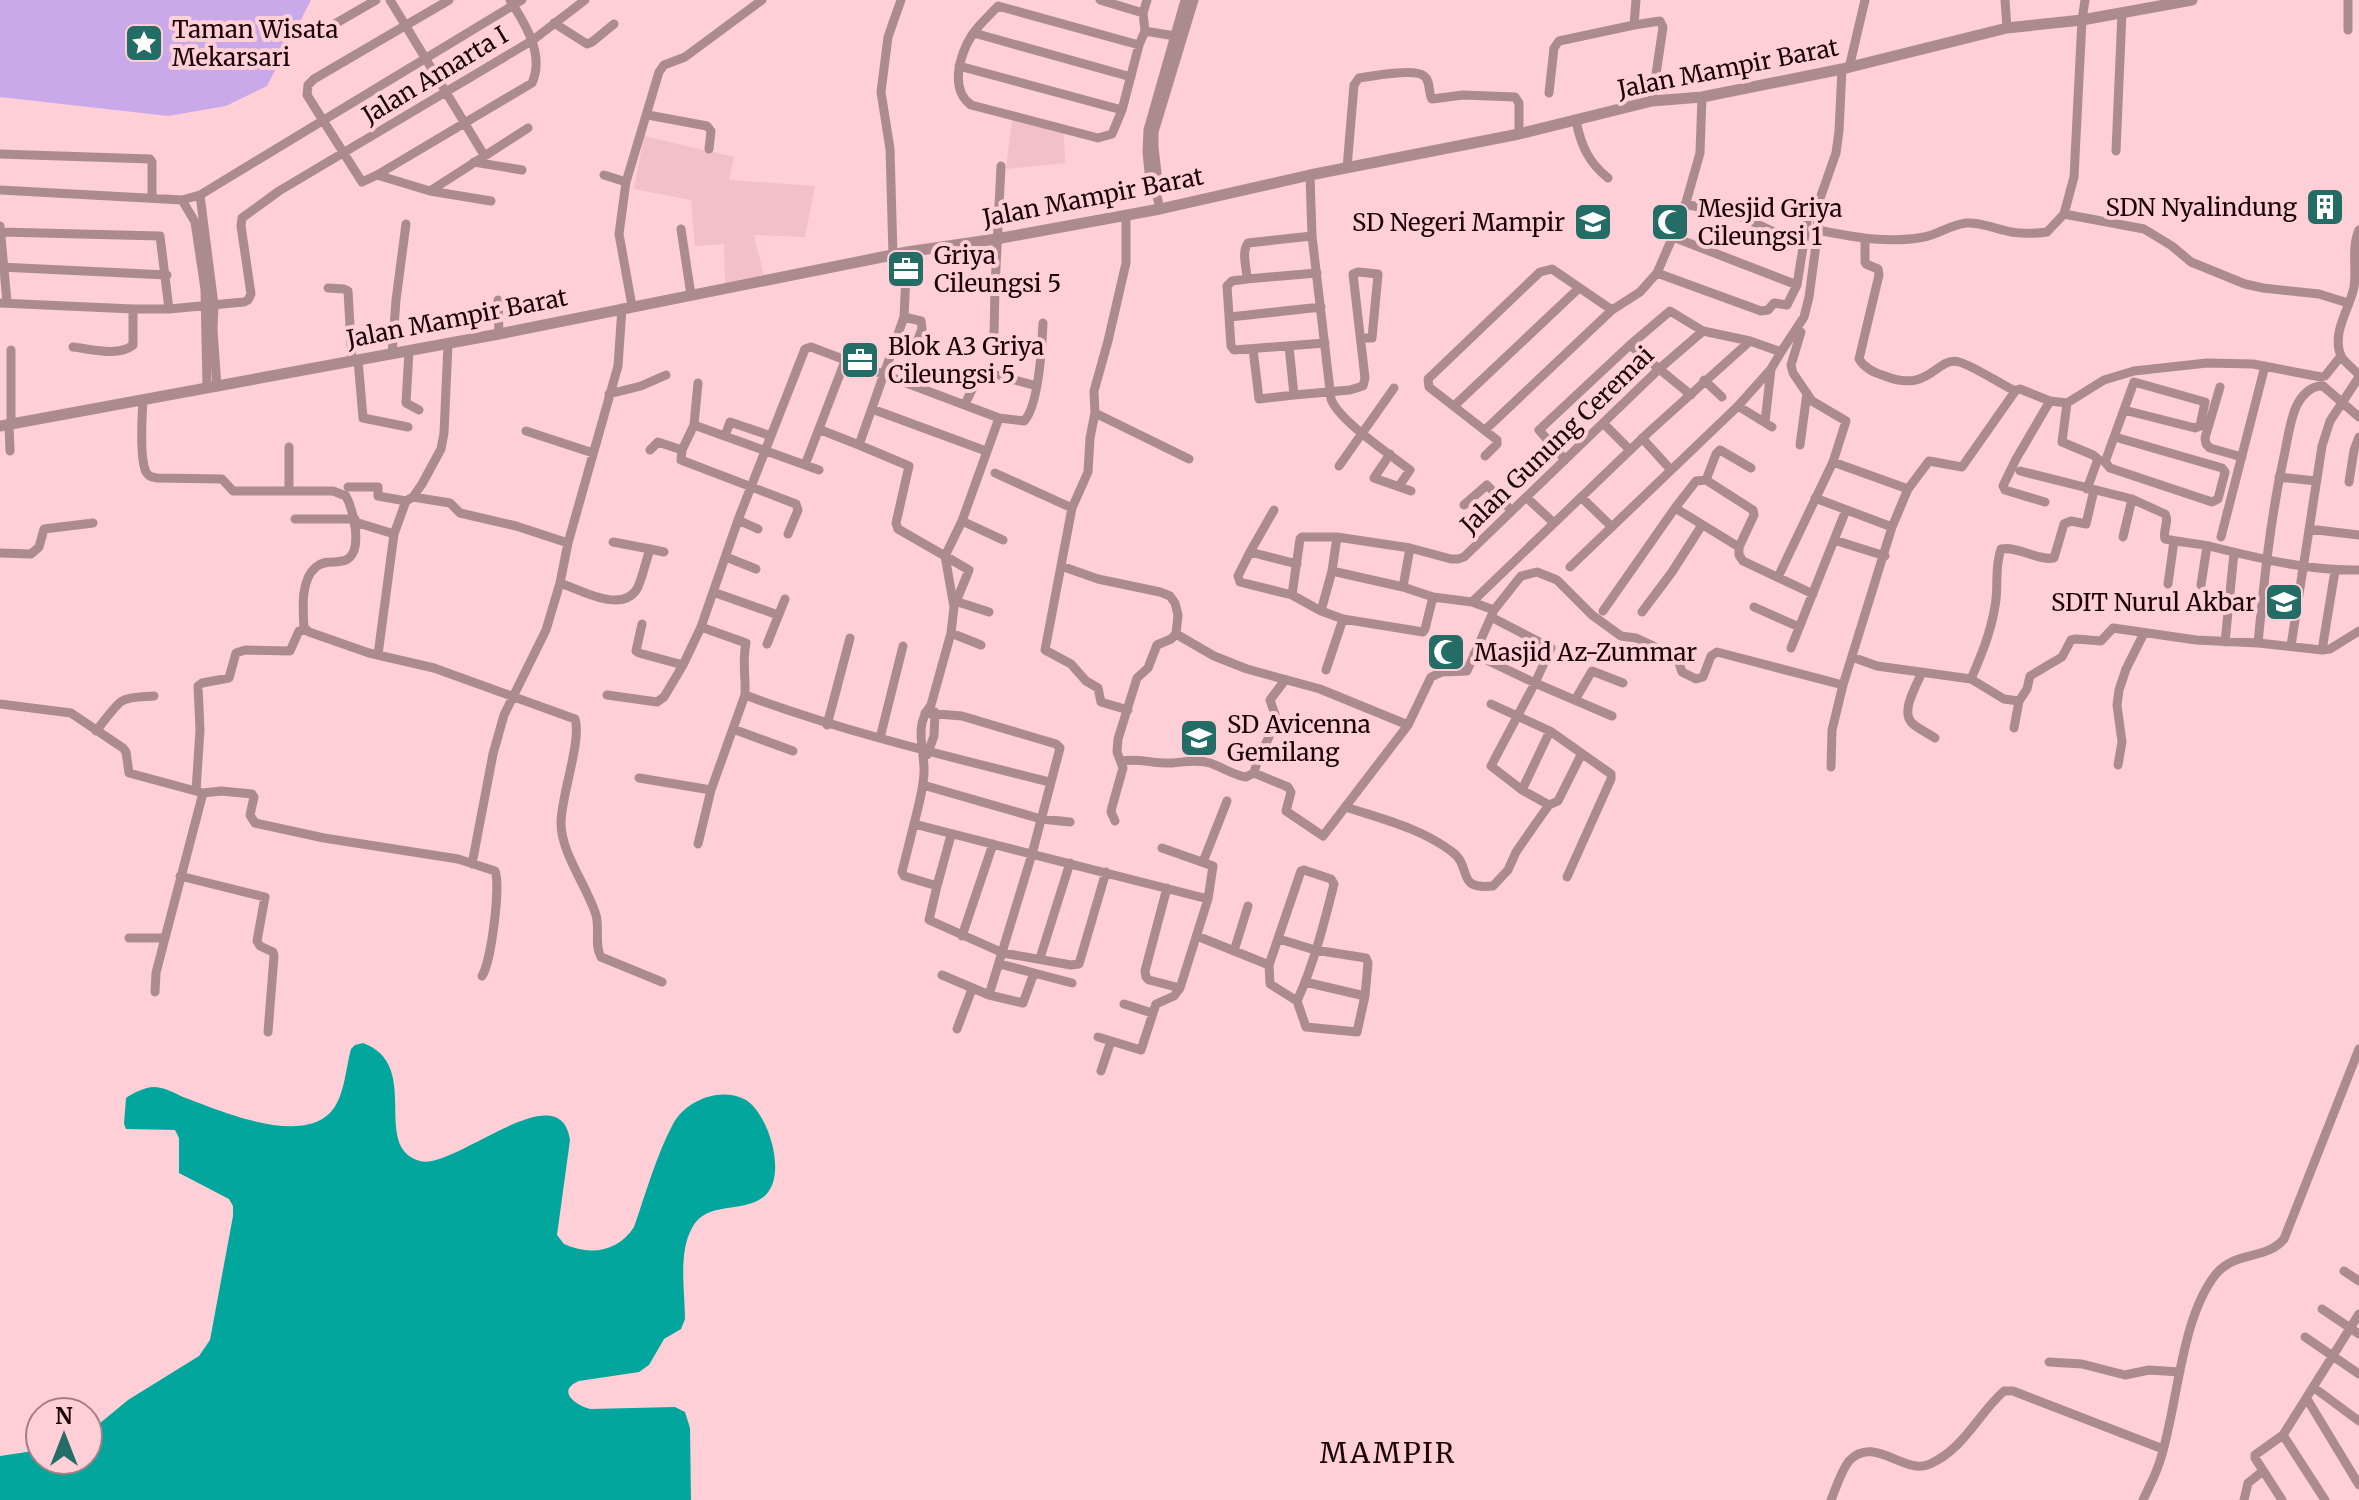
<svg xmlns="http://www.w3.org/2000/svg" width="2359" height="1500" font-family="Merriweather,serif">
<rect width="100%" height="100%" fill="#fecfd7"/>
<path fill="#f3bfc8" d="M1012,119L1064,134L1065,163L1006,169Z
M644,136L734,157L729,180L815,186L805,237L754,235L764,276L725,284L724,244L695,246L691,200L634,189Z"/>
<path fill="#caa9eb" d="M0,0H311L267,86L226,106L168,116L0,97Z"/>
<path fill="#03a69c" d="M363,1043C423,1065 370,1147 420,1161C453,1171 560,1071 570,1140L557,1235L564,1244C590,1256 618,1252 634,1227C646,1193 656,1156 673,1124C686,1100 721,1086 746,1100C768,1113 790,1179 762,1198C741,1213 706,1201 692,1228C678,1253 685,1291 685,1319L681,1329L664,1339L649,1365L639,1372L579,1381C555,1391 577,1406 591,1409L675,1407L685,1412L690,1428L691,1500H0V1456L40,1450V1460H88V1433L128,1400L199,1356L210,1340L233,1216V1206L229,1199L179,1173V1138L175,1130L126,1129L124,1124L126,1098C133,1093 145,1087 154,1087C163,1087 175,1093 183,1097C219,1110 305,1149 334,1108C345,1092 346,1067 351,1049L355,1045Z"/>
<g fill="none" stroke-linecap="round" stroke-linejoin="round">
<path stroke="#ac8b90" stroke-width="9" d="M390,0L484,155
M449,0L314,79L308,85L307,95L362,182L377,175L532,83C545,54 525,24 510,0
M1100,0L1143,13
M1636,0L1634,25L1660,21L1663,27L1652,101
M2005,0L2007,28
M554,23L587,44L592,42L614,24
M326,29L376,0
M2348,30V0
M1145,31L1175,36
M974,33L1131,77
M1139,45L998,6C990,15 979,24 972,35C960,54 949,89 971,105L1098,138L1112,134L1122,110L1139,45L1145,31L1143,13L1147,0
M959,66L1122,110
M1849,68L1865,0
M1549,93L1554,48L1559,41L1634,25
M648,115L707,126L711,131L709,149
M1576,121C1581,145 1588,162 1608,178
M2116,151L2122,13
M0,154L150,159L152,162V197
M474,162L522,170
M1001,166L995,287L1024,286
M1347,168L1354,85L1359,78C1372,76 1415,68 1424,76C1431,81 1428,93 1432,99L1463,95L1515,97L1519,103V134
M377,175L430,191L491,201
M604,175L626,182
M1310,175L1312,236L1331,399C1339,421 1390,454 1410,470L1399,486
M0,190L182,200L200,195L522,0
M430,191L528,128
M200,195L214,305L213,330L217,387
M1157,196L1151,192L1147,152L1148,130L1185,0
M182,200L195,222L205,289L207,388
M1685,204L1742,217L1802,245
M1160,209L1157,196L1159,191L1154,147V132L1194,0
M2064,214L2144,229L2172,246L2191,262L2245,284L2263,288L2319,294L2348,303
M1126,215V263L1108,341L1094,391L1095,413L1189,459
M0,226L7,302
M681,229L691,295
M1818,230C1853,237 1888,244 1924,237C1939,234 1950,225 1966,223C1979,222 1990,227 2003,230C2015,234 2034,234 2047,232L2064,214L2074,177L2082,20L2085,0
M2359,230C2351,248 2357,268 2354,287C2350,308 2331,333 2341,356C2344,362 2354,369 2359,375
M0,232L160,236L169,309
M1312,236L1248,243C1241,252 1247,268 1247,279L1317,273
M1673,237L1797,285
M1865,240V262L1866,264L1878,269L1879,275L1859,359C1865,369 1875,373 1885,376C1930,394 1936,356 1959,362C1974,366 2000,384 2015,391
M907,252L904,317L859,445L909,466L896,523L898,529L945,556L954,607L951,633L931,705C913,727 925,749 924,773C923,791 918,808 914,824L1208,899L1213,866L1162,848
M893,255L890,149L881,92L888,37L901,0
M0,267L167,275
M1657,273L1761,311L1768,310L1774,303L1787,305L1797,285L1808,216L1810,211L1817,207
M1247,279L1232,281L1227,286L1231,346L1234,350L1325,343
M328,288L344,289L348,291L352,361
M498,300L499,334
M0,303L133,309H169L244,302L248,300L251,294L241,226L242,218L279,191L533,40L585,0
M632,306L619,234L626,182L659,72L664,65L685,57L762,0
M1230,317L1321,307
M1801,332L1791,365L1793,373L1812,401L1846,421L1833,462L1908,489
M994,335L995,287
M899,336L916,344L922,329L921,321L904,317
M1630,345L1691,395
M1289,346L1294,395L1350,390L1363,386L1365,378L1353,274L1358,272L1378,274L1372,338H1361
M73,347C91,349 119,357 133,345V309
M1253,349L1259,399L1294,395
M11,350V425
M409,351L406,403L419,410
M392,354L396,300L406,224
M358,360L363,418L408,427
M1704,380L1722,397
M698,383L694,425L682,450L681,460L796,504L798,510L788,534
M2220,387L2205,438L2206,444L2210,448L2242,457
M609,394L641,386L666,375
M143,400C142,416 140,459 146,472C149,477 152,477 157,478L222,479L233,491H333L346,496C353,510 364,551 346,560C336,564 325,559 316,567C300,580 303,610 304,628L309,632L369,653L434,668L575,719C582,740 561,796 561,823C561,853 587,886 596,915C600,929 594,945 601,957L662,982
M2067,403L2062,442L2093,455L2098,459L2087,489
M965,404L981,371L1037,386
M1454,406L1578,289
M1738,406L1772,427
M872,409L986,451
M1095,413L1090,438L1088,472L1072,508L1045,650L1071,664L1086,681L1098,688L1101,702L1128,710
M1765,422L1771,369
M1603,423L1630,450
M9,425L10,451
M694,425L819,470
M821,430L859,445
M1485,430L1612,310L1640,292L1657,273L1683,213L1700,153L1702,97
M526,431L593,453
M725,436L730,422L771,436
M2115,437L2222,468L2225,472L2218,499L2212,502L2110,468L2105,462L2134,382L2205,402L2200,426L2195,428L2124,410
M1642,438L1671,470
M1800,445L1807,393
M650,450L658,442L682,450
M1390,454L1374,478L1411,491
M1485,456L1497,444V440L1429,387L1428,379L1540,272L1552,269L1612,310
M1565,460L1539,430L1630,345L1670,311L1703,331L1750,341
M805,465L845,361
M1339,466L1394,388
M2020,471L2132,499L2165,514C2170,522 2162,531 2165,539C2179,542 2194,543 2209,546C2257,558 2309,571 2359,570
M995,473L1072,508
M2279,477L2316,481
M1706,480L1753,510L1754,515L1739,547
M2349,482L2354,450L2359,437
M348,487H378V496L406,501
M289,491V447
M413,497L450,503L460,513L516,526L568,543
M1581,497L1612,527
M1527,498L1554,523
M1815,498L1892,527
M2045,502L2005,490L2003,486L2016,459L2050,401
M1464,505L1487,485L1511,510
M1675,508L1739,547V555L1743,561L1813,594
M1274,510L1250,552L1297,564
M295,519H355
M738,520L758,529
M962,521L1003,540
M355,522L394,534
M2309,529L2359,535
M2123,537L2132,499
M2221,537L2265,366
M1834,540L1885,556
M650,549L664,552
M1250,552L1238,576L1240,582L1292,595L1321,611L1343,619L1423,632L1425,629L1433,597
M0,553L31,554L39,547L44,529L93,523
M726,557L756,569
M1061,566L1098,579L1160,592L1170,596L1175,603L1178,615L1176,634L1214,656L1247,669L1320,689L1408,725L1431,677L1442,672L1467,671L1494,610L1472,602L1650,431L1750,341L1781,352L1804,317L1809,297L1818,230L1817,207L1836,153L1839,131L1842,69
M1570,567L1738,406L1771,369L1781,352
M1332,571L1403,587L1433,597L1472,602
M1778,577L1833,462
M560,583C581,590 623,615 638,587C643,575 646,561 650,549L613,542
M2168,584L2174,541
M2201,585L2207,546
M1403,587L1410,548
M713,592L778,615
M1292,595L1300,539L1302,537H1337L1410,548L1451,559H1458L1464,557L1659,369L1703,331
M955,601L989,612
M956,602L969,570L945,556L962,521L999,418L1024,421C1039,406 1042,345 1043,323
M1754,607L1799,627
M1494,610L1521,576L1537,572L1557,580L1592,615L1621,636L1636,638L1677,657L1682,672L1696,679L1703,677L1711,656L1717,652L1843,685
M1321,611L1332,571L1337,537
M1603,611L1675,508L1696,481L1706,480L1716,454L1720,450L1751,468
M1642,612L1672,572L1702,525
M1491,617L1551,648L1535,683L1491,766L1522,790L1549,805
M642,624L636,651L639,653L683,665
M701,627L746,643C742,661 746,677 745,695
M951,633L981,645
M2225,642L2234,553
M2258,643C2264,582 2270,521 2283,461C2287,444 2289,423 2296,407C2301,396 2311,385 2323,386L2359,417
M767,644L785,599
M2291,646L2322,446L2330,421L2359,377
M1791,648L1846,510
M2322,650L2335,571
M1474,654L1535,683L1612,716
M378,655L394,534L406,501L413,497L422,484L441,449L444,433L448,344
M1852,657L1877,666L1971,679L2004,699L2019,701L2027,689L2030,676L2062,657L2071,640L2076,639L2101,641L2113,628L2196,640L2258,643L2322,650L2330,649L2359,631
M1326,670L1343,619
M1922,672C1917,685 1900,711 1912,723C1918,729 1928,733 1935,738
M1971,679C1981,656 1991,632 1995,606C1999,587 1994,569 2001,549C2019,546 2038,561 2054,558L2064,524L2071,521L2086,524L2094,490
M1285,680L1270,700L1277,720L1257,762L1254,773L1288,787L1291,792L1286,811L1323,836L1408,725
M607,695L657,702L664,697L683,665L701,627L738,520L805,349L811,347L999,418
M1575,700L1592,671L1623,683
M0,704L71,713L123,748L126,752L129,773L203,793L221,791L252,794L254,797L250,815L255,823L324,838L458,859L495,871C501,885 491,963 482,976
M1491,704L1550,731L1611,774V779L1567,877
M925,713L962,716L1056,744L1060,748L1032,854L989,995L942,975
M827,725L850,638
M2014,728L2019,701
M733,729L793,751
M96,731C102,724 116,704 122,701C130,696 144,697 154,696
M880,738L903,646
M927,755L934,736L935,712
M1121,761C1139,758 1154,764 1172,763C1185,762 1197,759 1210,763C1222,767 1233,775 1246,777L1254,773
M2118,765L2122,742L2117,705L2119,690L2126,669L2144,633
M1831,767L1832,730L1843,685L1892,527L1908,489L1929,461L1962,467L2016,390L2020,389L2050,401L2067,403L2104,380L2134,371L2207,363L2253,364L2321,377L2325,376L2341,356
M639,778L711,790
M923,785L1041,819L1070,822
M1522,790L1550,731
M196,791L200,730L198,686L202,683L229,678L236,653L245,650L290,651L299,631L307,630
M1346,807C1382,819 1420,828 1451,851C1474,867 1454,890 1493,886L1508,870L1516,852L1534,826L1549,805L1558,801L1581,755
M1115,821L1111,812L1112,807L1123,768L1117,752L1118,739L1137,678L1148,668L1157,645L1171,639L1176,634
M914,824L902,872L904,876L937,886L929,920L1003,953L1071,965L1079,964L1106,872
M698,844L711,790L745,695C845,732 946,756 1050,782
M1203,862L1227,801
M472,864L493,754L504,715L546,630L560,583L568,543L618,366L622,308
M180,876L265,897L257,941L260,946L273,952L274,956L268,1032
M937,886L951,835
M1167,888L1145,971L1146,977L1149,980L1180,988
M962,936L993,844
M1197,936L1269,965L1270,984L1297,1001L1306,1027L1357,1032L1365,996L1368,963L1366,958L1315,950L1279,939
M129,938H165L203,793
M1234,951L1248,906
M1040,958L1070,863
M1000,964L1034,973
M1269,965L1301,871L1304,870L1331,879L1334,884C1324,923 1314,964 1297,1001
M1305,982L1365,996
M155,992L156,973L165,938
M989,995L1023,1003L1034,973L1072,983
M1124,1004L1152,1013
M957,1029L972,989
M1098,1037L1141,1050L1156,1004L1174,996L1180,988L1208,899
M1101,1071L1111,1041
M2344,1271L2359,1281
M2322,1309L2359,1334
M2305,1337L2359,1374
M2049,1362L2082,1364L2125,1375L2149,1370L2180,1372
M2313,1387L2359,1421
M2307,1399L2359,1485
M2283,1435L2325,1500
M1831,1500C1836,1488 1841,1471 1849,1461C1874,1434 1905,1476 1930,1464C1964,1449 1978,1414 2004,1391H2013L2163,1449
M2143,1500C2149,1487 2156,1474 2160,1461C2178,1406 2180,1319 2216,1274C2236,1250 2265,1261 2284,1239L2359,1049
M2244,1500L2248,1483L2263,1471
M2282,1500L2255,1458V1455L2283,1435L2359,1314"/>
<path stroke="#ac8b90" stroke-width="11" d="M0,426L499,334L907,252L996,239L1160,209L1310,175L1519,134L1652,101L1702,97L1842,69L2007,28L2082,20L2192,0"/>
</g>
<defs>
<symbol id="sight-square" viewBox="-11 -11 22 22"><rect x="-9" y="-9" width="18" height="18" rx="4" fill="#236d66" stroke="#fecfd7"/><path d="M0-6L1.8-2.2L6-1.7L2.9 1.2L3.7 5.4L0 3.3L-3.7 5.4L-2.9 1.2L-6-1.7L-1.8-2.2Z" fill="#fff"/></symbol>
<symbol id="building-square" viewBox="-11 -11 22 22"><rect x="-9" y="-9" width="18" height="18" rx="4" fill="#236d66" stroke="#fecfd7"/><path d="M-4-6H4V6H1V3H-1V6H-4ZM-2.5-4.3h1.7v1.8h-1.7ZM.8-4.3h1.7v1.8H.8ZM-2.5-1h1.7V.8h-1.7ZM.8-1h1.7V.8H.8Z" fill="#fff"/></symbol>
<symbol id="school-square" viewBox="-11 -11 22 22"><rect x="-9" y="-9" width="18" height="18" rx="4" fill="#236d66" stroke="#fecfd7"/><path d="M0-5L7-2L0 1L-7-2ZM-4 1L0 2.5L4 1V4Q0 6-4 4Z" fill="#fff"/></symbol>
<symbol id="mosque-square" viewBox="-11 -11 22 22"><rect x="-9" y="-9" width="18" height="18" rx="4" fill="#236d66" stroke="#fecfd7"/><path d="M3.5-4.9A6 6 0 1 0 3.5 4.9A5 5 0 1 1 3.5-4.9Z" fill="#fff"/></symbol>
<symbol id="office-square" viewBox="-11 -11 22 22"><rect x="-9" y="-9" width="18" height="18" rx="4" fill="#236d66" stroke="#fecfd7"/><path d="M-6-3h4V-5.5h4V-3h4V5H-6ZM-1-4.5V-3h2v-1.5ZM-6 0V1H6V0Z" fill="#fff"/></symbol>
</defs>
<g fill-rule="evenodd">
<use href="#sight-square" x="122" y="21" width="44" height="44"/>
<use href="#building-square" x="2303" y="185" width="44" height="44"/>
<use href="#school-square" x="1571" y="200" width="44" height="44"/>
<use href="#mosque-square" x="1648" y="200" width="44" height="44"/>
<use href="#office-square" x="884" y="247" width="44" height="44"/>
<use href="#office-square" x="838" y="338" width="44" height="44"/>
<use href="#school-square" x="2262" y="580" width="44" height="44"/>
<use href="#mosque-square" x="1424" y="630" width="44" height="44"/>
<use href="#school-square" x="1177" y="716" width="44" height="44"/>
</g>
<g text-anchor="middle" dominant-baseline="central" stroke-width="8" stroke-linejoin="round" paint-order="stroke">
<g font-size="24" fill="#1b0409" stroke="#fecfd7" text-anchor="start">
<text x="172" y="29">Taman Wisata<tspan x="172" dy="28">Mekarsari</tspan></text>
<text x="2297" y="207" text-anchor="end">SDN Nyalindung</text>
<text x="1698" y="208">Mesjid Griya<tspan x="1698" dy="28">Cileungsi 1</tspan></text>
<text x="1565" y="222" text-anchor="end">SD Negeri Mampir</text>
<text x="934" y="255">Griya<tspan x="934" dy="28">Cileungsi 5</tspan></text>
<text x="888" y="346">Blok A3 Griya<tspan x="888" dy="28">Cileungsi 5</tspan></text>
<text x="2256" y="602" text-anchor="end">SDIT Nurul Akbar</text>
<text x="1474" y="652">Masjid Az-Zummar</text>
<text x="1227" y="724">SD Avicenna<tspan x="1227" dy="28">Gemilang</tspan></text>
</g>
<g font-size="24" fill="#1b0409" stroke="#fecfd7">
<text transform="translate(1728 68) rotate(-11)">Jalan Mampir Barat</text>
<text transform="translate(435 75) rotate(-31)">Jalan Amarta I</text>
<text transform="translate(1093 197) rotate(-11)">Jalan Mampir Barat</text>
<text transform="translate(457 318) rotate(-11)">Jalan Mampir Barat</text>
<text transform="translate(1557 440) rotate(-44)">Jalan Gunung Ceremai</text>
</g>
<g font-size="28" letter-spacing="2" fill="#1b0409" stroke="#fecfd7">
<text x="1388" y="1453">MAMPIR</text>
</g>
</g>
<g transform="translate(64 1436)"><circle r="38" fill="#fecfd7" stroke="#a37e85" stroke-width="2"/>
<path d="M0-6L14 30L0 20L-14 30Z" fill="#236d66"/>
<text y="-12" font-size="22" font-weight="bold" text-anchor="middle" fill="#1b0409">N</text>
</g>
</svg>
